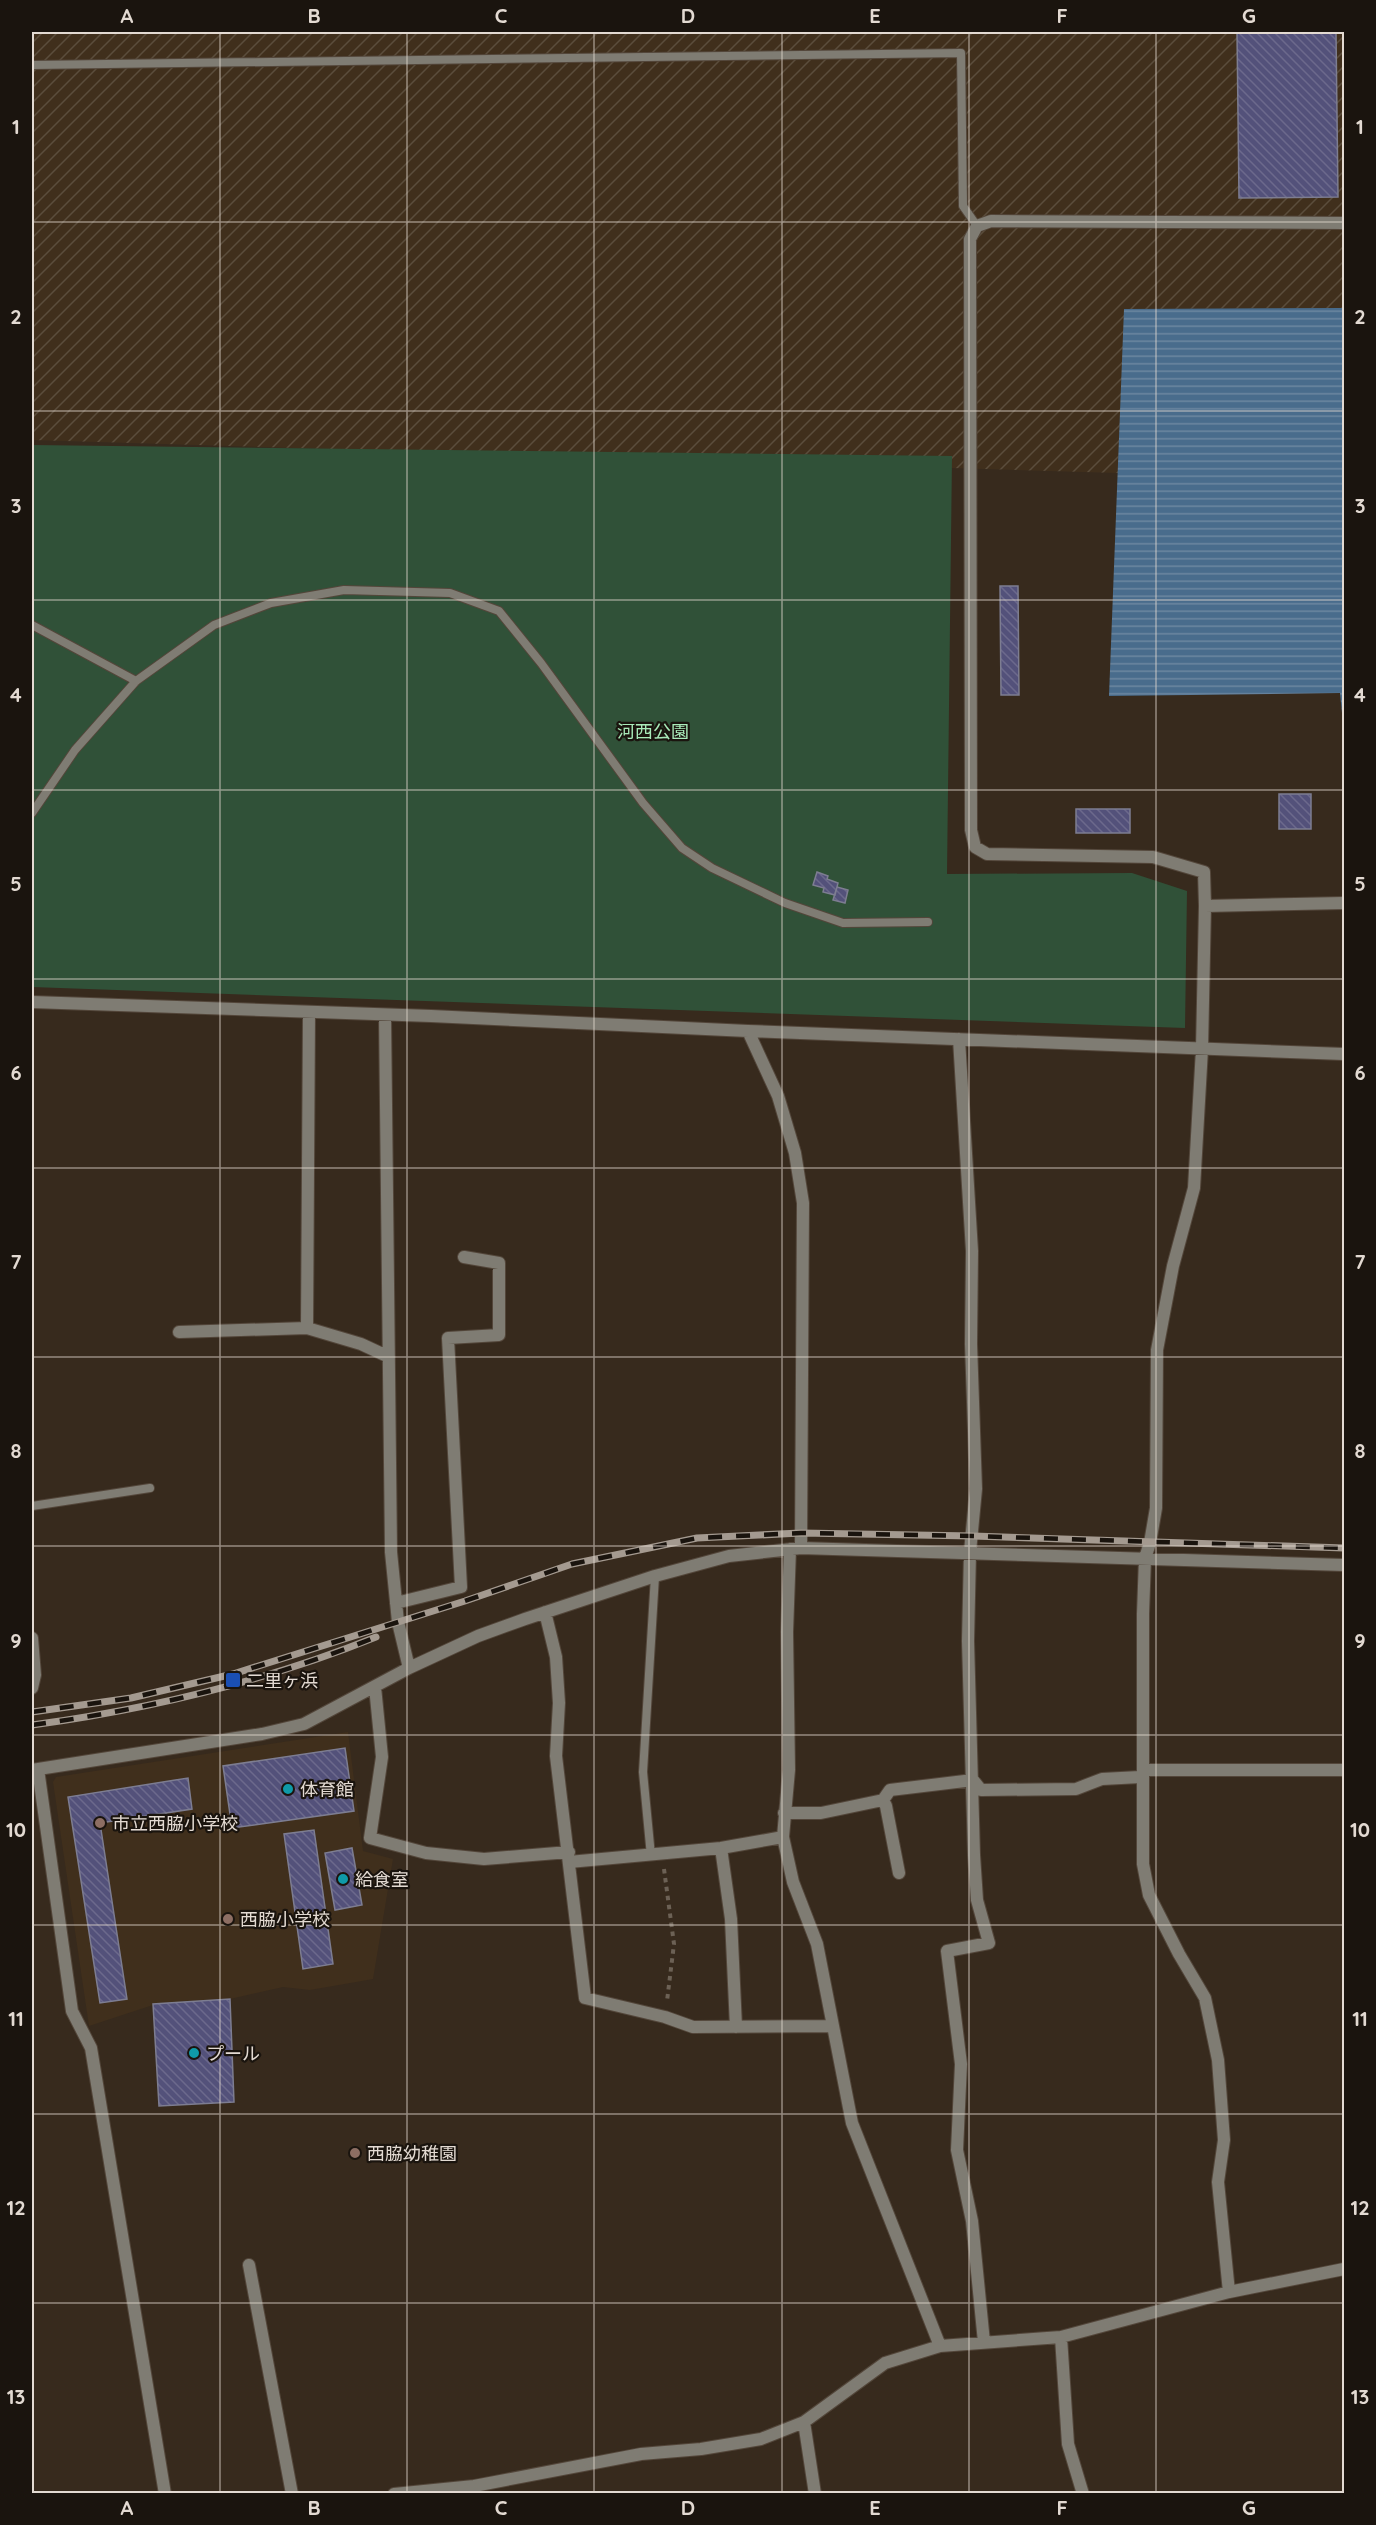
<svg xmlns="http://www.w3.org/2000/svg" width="1376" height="2525" font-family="Quicksand,'Noto Sans JP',sans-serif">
<defs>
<pattern id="industrial-furrows" width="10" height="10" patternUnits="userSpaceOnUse" patternTransform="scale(1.5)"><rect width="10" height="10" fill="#402f1c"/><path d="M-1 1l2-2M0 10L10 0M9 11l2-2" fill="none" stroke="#5b4d3c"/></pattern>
<pattern id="water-rules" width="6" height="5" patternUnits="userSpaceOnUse" patternTransform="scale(1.5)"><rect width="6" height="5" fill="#496c8c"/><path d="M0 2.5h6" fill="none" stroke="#6c87a0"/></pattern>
<pattern id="building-back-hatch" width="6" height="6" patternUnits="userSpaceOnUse" patternTransform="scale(1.5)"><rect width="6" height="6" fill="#53517a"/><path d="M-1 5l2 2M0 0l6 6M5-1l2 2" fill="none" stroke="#6c698c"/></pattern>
</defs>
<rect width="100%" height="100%" fill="#372a1d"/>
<path fill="#402f1c" d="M348,1732L363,1851L393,1859L373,1979L310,1990L283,1987L230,1999L234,2102L159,2106L153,2005L89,2026L53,1782L56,1777Z"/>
<path fill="url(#industrial-furrows)" d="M32,32H1344V308L1125,309L1118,473L32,440Z"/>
<path fill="#305138" d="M32,445L952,456L947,874L1132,873L1187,891L1185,1028L32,987Z"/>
<path fill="url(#water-rules)" d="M1344,308V733L1340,693L1109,696L1124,309Z"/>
<path fill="url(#building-back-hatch)" stroke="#7d7d91" stroke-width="1.5" d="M1237,32H1336L1338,197L1239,198Z
M1000,586H1018L1019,695H1001Z
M1279,794H1311V829H1279Z
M1076,809H1130V833H1076Z
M817,872L828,876L827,879L838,883L835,895L823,892L824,888L813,885Z
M837,887L848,890L845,903L833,900Z
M345,1748L354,1811L232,1828L223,1766Z
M188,1778L192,1809L100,1823L127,1999L100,2003L68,1797Z
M314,1830L333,1964L303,1969L284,1834Z
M352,1848L362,1905L335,1910L325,1853Z
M230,1999L234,2102L159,2106L153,2004Z"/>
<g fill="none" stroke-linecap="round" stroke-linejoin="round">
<defs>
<path id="lane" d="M32,65L961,53L963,206L977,226
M32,625L136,681
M32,813L75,750L136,681L214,625L271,603L344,590L450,593L499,611L541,663L643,803L682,848L712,868L785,903L843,923L928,922
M32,1506L150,1488
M651,1856L643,1772L655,1576"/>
<path id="street" d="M1205,906L1204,872L1153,857L987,854L975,847L971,830L970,239L977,226L991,221L1344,223
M32,1002L431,1016L748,1031L1344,1054
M385,1015L391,1552L398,1622L409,1668
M748,1031L778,1096L795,1153L803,1203L801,1548
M959,1039L972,1251L971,1344L976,1489L970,1552L968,1641L974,1855L977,1900L989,1943L947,1951L961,2064L957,2150L972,2221L984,2342
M307,1328L309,1013
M179,1332L307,1328L361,1344L389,1357
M790,1549L787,1632L789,1770L783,1837L793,1882L817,1944L852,2123L940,2346
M396,1603L461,1587L448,1338L499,1335V1263L464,1257
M545,1612L556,1657L559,1703L556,1756L585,1998L665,2017L693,2027L832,2026
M32,1638L35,1675L32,1688
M375,1687L382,1757L370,1838L426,1853L484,1859L569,1852
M38,1769L72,2011L91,2048L165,2494
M32,1770L262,1734L304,1724L409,1668L478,1636L525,1619L655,1576L729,1556L801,1548L1344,1565
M1145,1770H1344
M973,1780L981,1790L1076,1789L1102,1779L1140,1777L1145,1770
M883,1800L886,1806L899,1873
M784,1813H821L883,1800L890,1790L973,1780
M721,1848L731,1919L736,2027
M569,1862L721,1848L783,1837
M249,2265L292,2494
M1229,2292L1218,2182L1224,2140L1218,2060L1205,1998L1179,1954L1149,1895L1143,1864V1614L1145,1558L1150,1543L1156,1508L1157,1350L1173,1266L1194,1188L1202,1049L1205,906L1344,903
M1061,2337L1068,2444L1083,2494
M804,2422L815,2494
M394,2494L474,2486L641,2454L701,2449L761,2439L804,2422L885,2363L940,2346L1061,2337L1229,2292L1344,2269"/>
</defs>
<use href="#lane" stroke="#53463a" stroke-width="10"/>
<use href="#street" stroke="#53463a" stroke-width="14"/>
<path stroke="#6c6155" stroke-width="4" stroke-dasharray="4.5 4.5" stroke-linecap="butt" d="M664,1869L674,1944L667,2001"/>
<use href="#lane" stroke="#7f7c73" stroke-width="8"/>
<use href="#street" stroke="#7f7c73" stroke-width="12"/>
<defs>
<path id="rail" d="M32,1712L131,1698L233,1674L465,1601L572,1564L697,1538L801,1533L973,1536L1344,1548
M32,1725C150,1709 264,1682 376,1637"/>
</defs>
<use href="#rail" stroke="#a49a90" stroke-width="7"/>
<use href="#rail" stroke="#1a140e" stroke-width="4.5" stroke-dasharray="14" stroke-linecap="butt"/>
</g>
<path fill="none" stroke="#e3dad2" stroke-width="1.5" stroke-opacity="0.55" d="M220,32V2494M407,32V2494M594,32V2494M782,32V2494M969,32V2494M1156,32V2494M32,222H1344M32,411H1344M32,600H1344M32,790H1344M32,979H1344M32,1168H1344M32,1357H1344M32,1546H1344M32,1735H1344M32,1925H1344M32,2114H1344M32,2303H1344"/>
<rect fill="#1a4fb4" stroke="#1a140e" stroke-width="2" x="225" y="1672" width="16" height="16" rx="3"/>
<g fill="#0f9aa8" stroke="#1a140e" stroke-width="2">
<circle cx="288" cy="1789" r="6"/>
<circle cx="343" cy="1879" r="6"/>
<circle cx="194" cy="2053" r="6"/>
</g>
<g fill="#8d6e63" stroke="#1a140e" stroke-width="2">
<circle cx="100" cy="1823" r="6"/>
<circle cx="228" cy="1919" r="6"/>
<circle cx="355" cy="2153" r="6"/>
</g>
<g text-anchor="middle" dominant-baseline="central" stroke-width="4.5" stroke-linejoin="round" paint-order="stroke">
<g font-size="18" fill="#a9ebb9" stroke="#1a140e">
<text x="653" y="731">河西公園</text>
</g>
<g font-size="18" fill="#e3dad2" stroke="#1a140e" text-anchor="start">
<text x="246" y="1680">二里ヶ浜</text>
<text x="300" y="1789">体育館</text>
<text x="112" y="1823">市立西脇小学校</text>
<text x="355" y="1879">給食室</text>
<text x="240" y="1919">西脇小学校</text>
<text x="206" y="2053">プール</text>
<text x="367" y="2153">西脇幼稚園</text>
</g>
</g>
<rect width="1376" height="2525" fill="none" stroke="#1a140e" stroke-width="66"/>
<rect x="33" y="33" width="1310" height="2459" fill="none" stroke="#e3dad2" stroke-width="2"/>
<g font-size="20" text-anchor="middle" font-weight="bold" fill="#e3dad2">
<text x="127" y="23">A</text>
<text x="314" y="23">B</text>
<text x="501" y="23">C</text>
<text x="688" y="23">D</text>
<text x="875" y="23">E</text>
<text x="1062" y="23">F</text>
<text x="1249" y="23">G</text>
<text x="16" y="134">1</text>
<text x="1360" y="134">1</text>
<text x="16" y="324">2</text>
<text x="1360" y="324">2</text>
<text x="16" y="513">3</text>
<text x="1360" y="513">3</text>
<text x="16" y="702">4</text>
<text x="1360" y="702">4</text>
<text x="16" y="891">5</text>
<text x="1360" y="891">5</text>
<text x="16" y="1080">6</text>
<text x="1360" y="1080">6</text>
<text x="16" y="1269">7</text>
<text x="1360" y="1269">7</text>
<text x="16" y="1458">8</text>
<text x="1360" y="1458">8</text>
<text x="16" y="1648">9</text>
<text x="1360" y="1648">9</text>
<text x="16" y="1837">10</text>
<text x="1360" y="1837">10</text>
<text x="16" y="2026">11</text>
<text x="1360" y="2026">11</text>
<text x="16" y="2215">12</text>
<text x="1360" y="2215">12</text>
<text x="16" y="2404">13</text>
<text x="1360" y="2404">13</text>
<text x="127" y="2515">A</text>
<text x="314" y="2515">B</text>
<text x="501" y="2515">C</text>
<text x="688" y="2515">D</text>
<text x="875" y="2515">E</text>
<text x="1062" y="2515">F</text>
<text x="1249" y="2515">G</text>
</g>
</svg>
